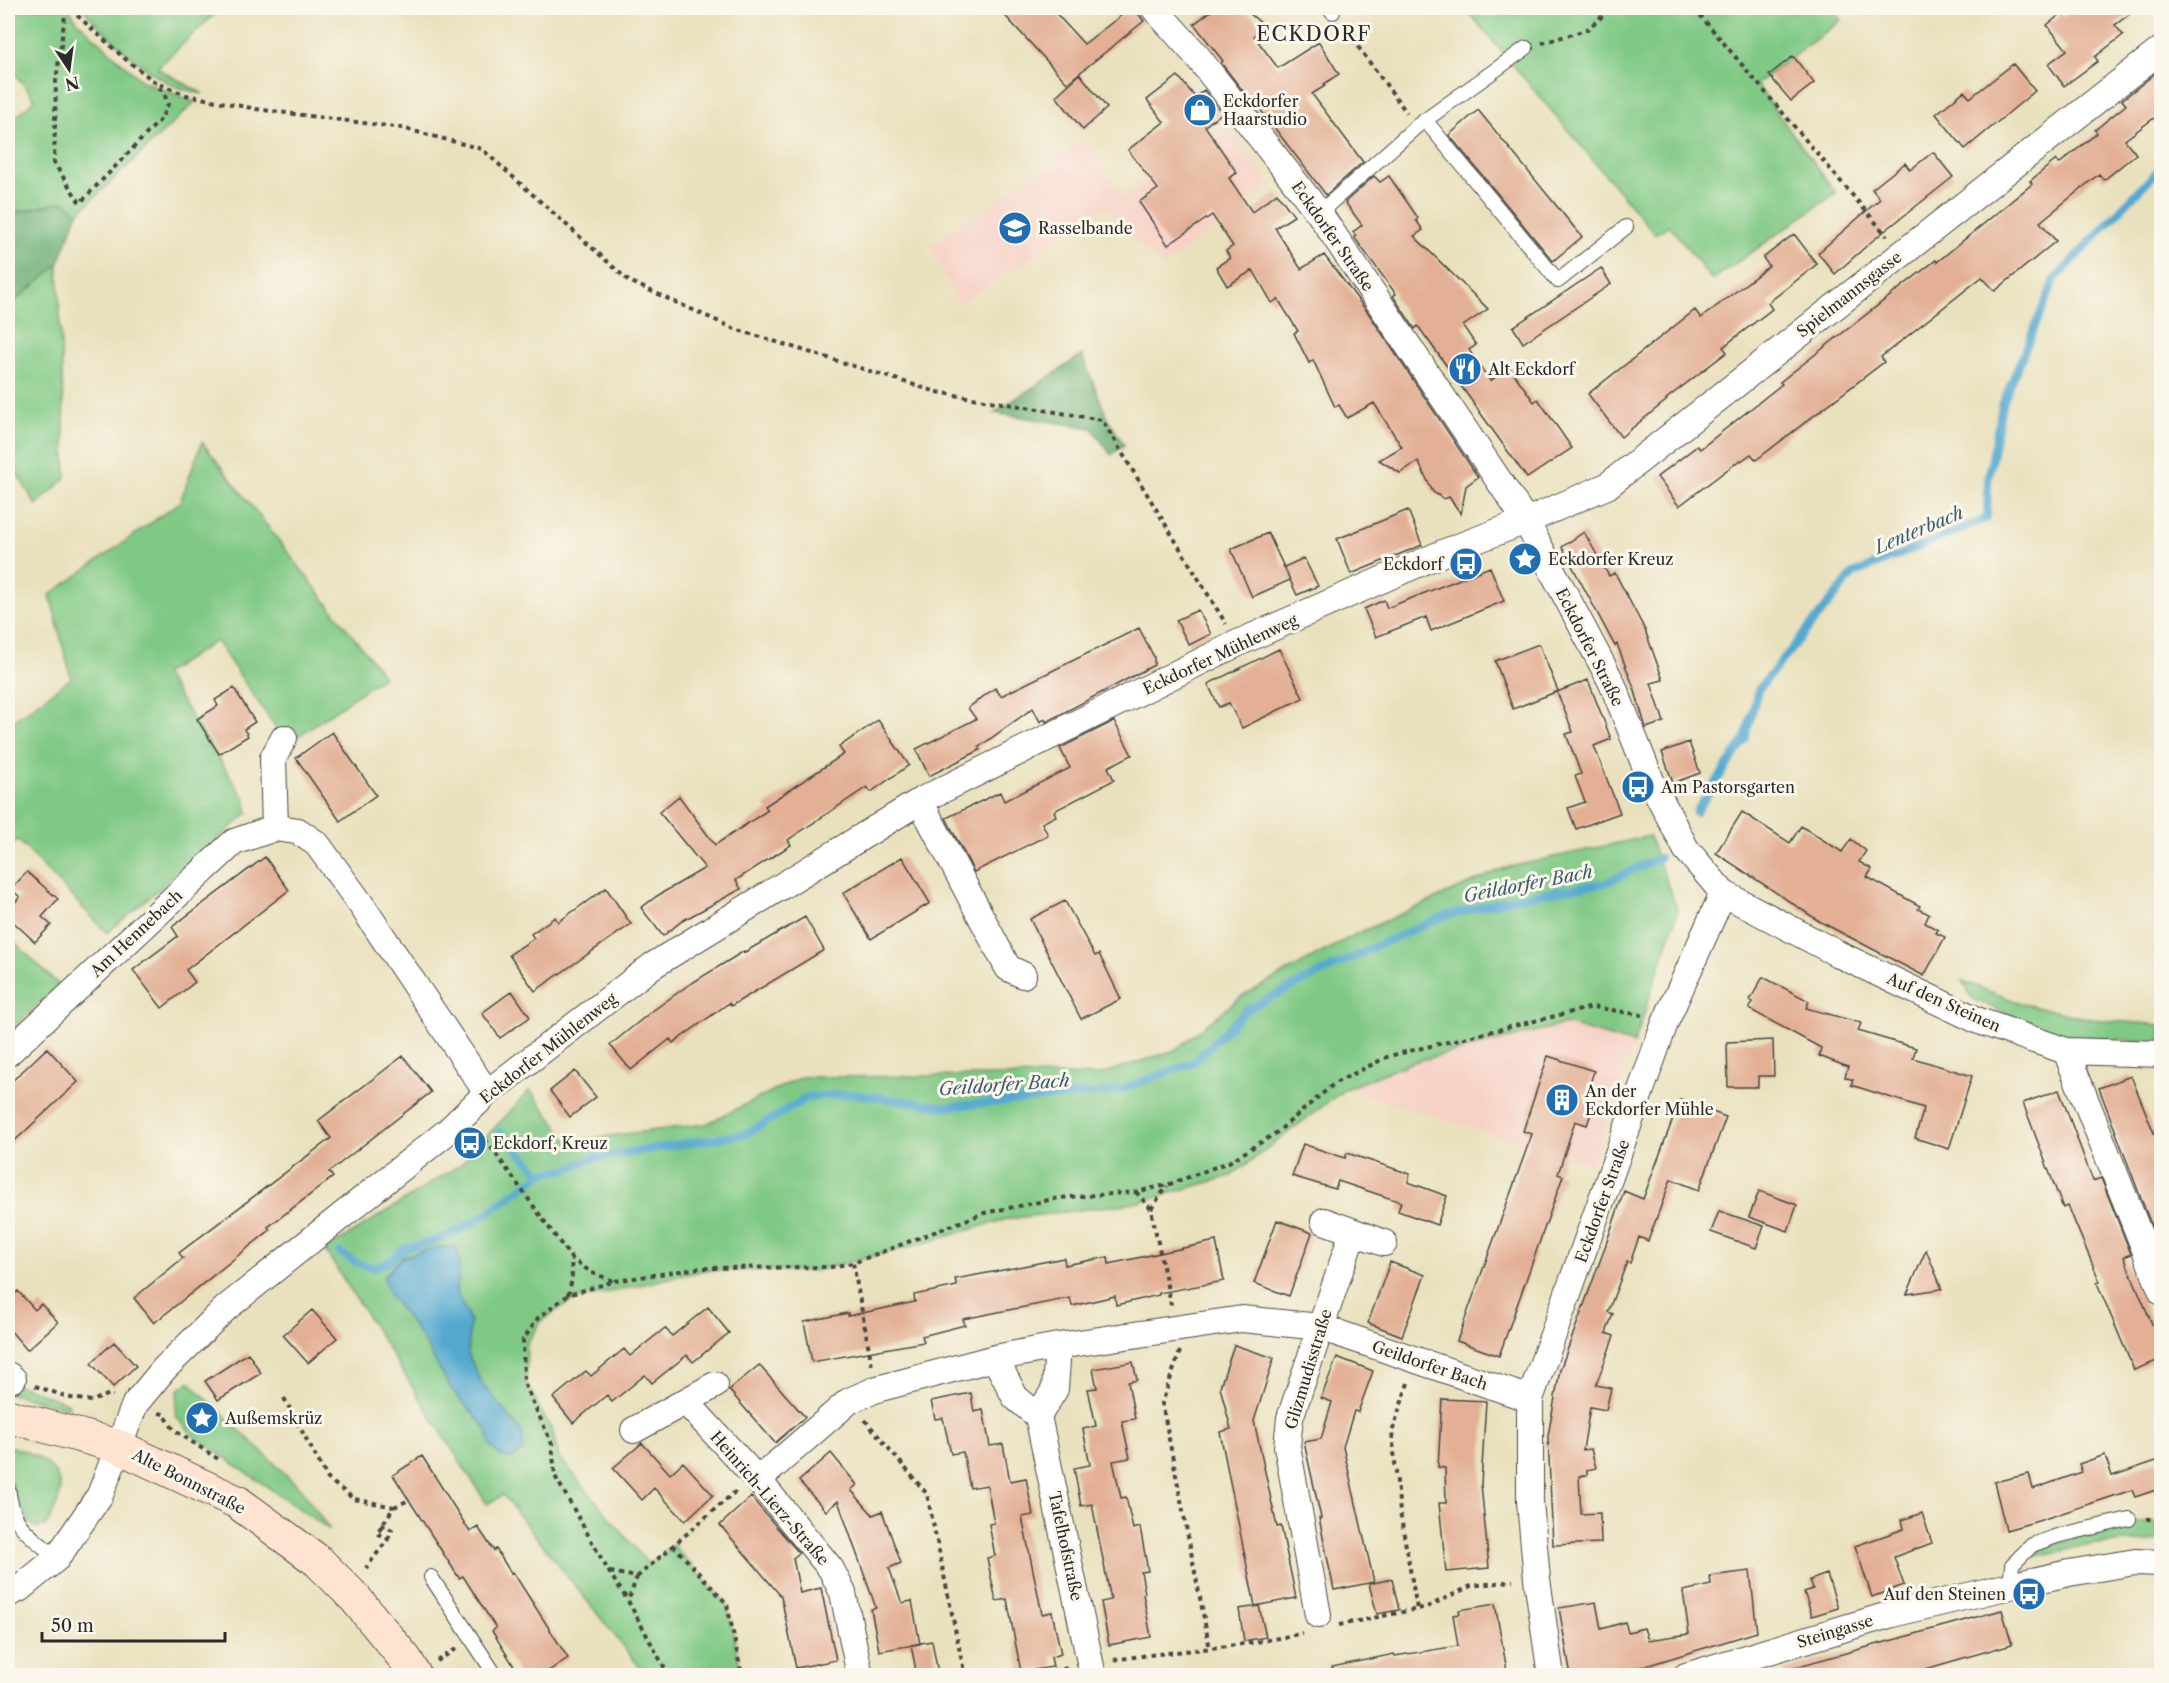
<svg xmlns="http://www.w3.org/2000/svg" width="2169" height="1683" font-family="'Libre Caslon Text',serif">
<rect width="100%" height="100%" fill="#fbf7ec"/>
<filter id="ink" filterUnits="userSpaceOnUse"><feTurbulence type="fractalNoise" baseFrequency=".0167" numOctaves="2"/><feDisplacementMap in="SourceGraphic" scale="12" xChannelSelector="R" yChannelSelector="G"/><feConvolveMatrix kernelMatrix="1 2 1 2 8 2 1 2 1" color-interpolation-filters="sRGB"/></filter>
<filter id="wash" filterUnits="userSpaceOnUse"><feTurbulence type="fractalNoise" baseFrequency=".008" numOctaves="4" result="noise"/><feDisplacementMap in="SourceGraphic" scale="24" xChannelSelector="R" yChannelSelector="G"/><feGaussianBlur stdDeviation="1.35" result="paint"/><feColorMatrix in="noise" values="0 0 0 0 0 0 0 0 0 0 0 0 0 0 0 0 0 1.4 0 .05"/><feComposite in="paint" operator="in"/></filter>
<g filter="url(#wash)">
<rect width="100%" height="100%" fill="#e9e1be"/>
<path fill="#f7d1c6" d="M1228,127L1272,184L1162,267L1106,208L959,305L930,246L1084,140L1123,197Z
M1566,1024L1634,1044L1592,1165L1345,1089L1413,1062Z"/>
<path fill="#80c985" stroke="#567a58" stroke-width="1.5" d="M8,8H68L78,22L142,81L195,102L78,213L64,202L10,213L8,210V125L35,99L8,65Z
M82,8H221L157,68L203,94C189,91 175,88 163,80C133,62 105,33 82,8Z
M1465,8H1831L1841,20L1756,84L1836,193L1712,280L1669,225L1655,234Z
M58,265L66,478L36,505L8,458V307Z
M202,442L384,676L287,744L216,641L164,674L245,799L248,813L107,933L18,840L8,846V725L71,678L50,595L180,502Z
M1649,836L1678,911L1634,1044L1566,1024L1413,1062L1345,1089L1231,1176L1135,1203L1007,1219L917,1245L814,1271L705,1270L571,1301L542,1320L527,1343L526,1383L552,1430L559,1457L649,1565L673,1545L727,1604L742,1675H646L503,1495L487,1504L325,1250L460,1165L530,1090L568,1141L706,1124L801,1077L1099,1075L1175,1050L1241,997L1356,934L1505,868Z
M8,936L59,985L8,1033Z
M1962,981L2023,1004L2091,1019L2161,1025V1042L2070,1036L2016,1018L1973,999Z
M189,1382L301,1489L330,1530L195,1437L175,1416L178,1390Z
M8,1383L28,1388L69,1404L68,1408L8,1393Z
M8,1446C28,1451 59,1463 60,1489C60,1502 52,1514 47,1525L37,1528L27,1521L19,1510L8,1471Z
M2161,1522V1540L2096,1544L2032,1557L2046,1546L2132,1523Z"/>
<path fill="#68ad72" stroke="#4a6c4e" stroke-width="1.5" d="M64,201L78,213L58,265L8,307V215Z
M1082,355L1107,417L1124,445L1111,455L1092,428L994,413Z"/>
<path fill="#55a9d0" stroke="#406a7e" stroke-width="1.5" d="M438,1247H456L460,1265L456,1291L470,1320L468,1354L481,1382L522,1432L523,1451L513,1458L502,1457L491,1447L486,1429L451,1389L421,1337L391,1297L383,1277L404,1256Z"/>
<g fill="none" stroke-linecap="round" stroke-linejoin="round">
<path stroke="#55a9d0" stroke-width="8" d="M1696,812L1745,739L1758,690L1853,574L1987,518L1988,479L2002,405L2055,279L2162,166
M500,1132L541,1174
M339,1252L355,1262L373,1268L389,1262L405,1248L428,1243L459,1231L486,1214L541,1174L567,1169L594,1158L746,1134L808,1097L853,1094L947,1107L1117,1091L1194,1062L1247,1009L1378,945L1445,916L1520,897L1605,883L1659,858"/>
</g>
<g id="blocks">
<path fill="#e3b096" d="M998,8H1051L1084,44L1131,8H1134L1144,21L1067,83Z
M1215,8H1243L1262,24L1254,36L1278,68L1319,42L1339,74L1324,84L1325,86L1312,94L1363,162L1326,195L1256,104L1254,105L1221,63L1223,61L1194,24Z
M2076,8H2138L2115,25L2123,35L2095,57L2098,61L2064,86L2048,64L2067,50L2047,25L2062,13L2064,16Z
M1793,56L1814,83L1791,101L1769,75Z
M2013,64L2035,91L1965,149L1936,114L1964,91L1970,98Z
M2162,68V112L2125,140L2136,154L2104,180L2099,174L2040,222L2056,241L1995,291L1982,277L1881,357L1884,362L1756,460L1751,454L1741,461L1740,460L1679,506L1657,477L1697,446L1700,449L1782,384L1780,382L1936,260L1937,262L2032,184L2030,181L2056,160L2059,164L2097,133L2095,130L2126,105L2122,100Z
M1080,74L1107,108L1083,130L1056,96Z
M1178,76L1195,97L1204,90L1222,113L1205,126L1237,173L1229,178L1252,212L1277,193L1294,216L1275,228L1301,269L1324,255L1369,314L1478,477L1466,486L1461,514L1449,497L1444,499L1433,492L1418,461L1400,473L1379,460L1402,447L1374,403L1347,418L1339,405L1335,407L1313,360L1309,363L1294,333L1298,331L1278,299L1272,303L1253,270L1227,286L1216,267L1230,258L1226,251L1233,246L1212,215L1168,245L1139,202L1158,189L1128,150L1164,122L1147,100Z
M1478,110L1582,237L1553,261L1449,135Z
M1933,152L1953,177L1872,241L1835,274L1818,253L1880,199L1872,189L1905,163L1910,170Z
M1374,176L1380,182L1389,176L1418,218L1416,220L1423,230L1414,236L1488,309L1463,326L1476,345L1469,350L1490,381L1510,368L1534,402L1538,399L1572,448L1527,478L1418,326L1415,329L1393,296L1396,294L1354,237L1356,236L1353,232L1362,225L1345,202Z
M1794,234L1817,264L1768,303L1772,309L1723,347L1727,352L1666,399L1667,400L1621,437L1588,394L1695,310L1701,318L1769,266L1763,258Z
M1601,268L1611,284L1523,343L1513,327Z
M1408,510L1422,545L1351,574L1337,539Z
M1584,532L1609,576L1615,573L1645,630L1663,680L1651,683L1664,722L1646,728L1634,688L1617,644L1615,646L1562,547Z
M1268,533L1290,580L1252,597L1231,549Z
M1304,558L1318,586L1297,595L1284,567Z
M1490,567L1504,601L1431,631L1426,617L1376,637L1364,609L1384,600L1387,608Z
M1198,610L1211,634L1189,645L1176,620Z
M1139,628L1154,657V665L1046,722L1045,719L1040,722L1033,708L979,747L980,750L929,776L916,749L976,719L968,708L995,688L1001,696Z
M1539,644L1558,691L1513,709L1495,661Z
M1279,649L1303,698L1242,728L1229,703L1219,707L1208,684Z
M1588,680L1611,739L1594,746L1620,813L1576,829L1568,808L1585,802L1575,776L1581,774L1566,734L1573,732L1557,692Z
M234,688L255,722L244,729L248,736L219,754L197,719L218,706L215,700Z
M878,720L909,765L871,792L867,787L788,840L791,845L736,880L741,889L682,921L663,936L641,908L657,896L705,868L659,812L679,796L715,845L768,810L765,806L844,754L839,747Z
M1114,721L1132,755L1108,767L1114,780L1054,811L1056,816L1042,823L1048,835L974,872L946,818L1000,792L1004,801L1070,768L1060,748Z
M332,732L376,795L340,821L296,758Z
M1689,742L1700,773L1673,783L1662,752Z
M1742,812L1790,843L1801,826L1842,852L1851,839L1866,851L1859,862L1872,869L1867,877L1920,906L1918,909L1929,914L1925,923L1938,930L1936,933L1945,937L1924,976L1819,921L1716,853Z
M265,857L289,890L186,970L195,982L162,1008L133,970L178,936L172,927Z
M902,857L930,903L871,939L843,893Z
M27,872L58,899L42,917L51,925L35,942L8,917V910L20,897L11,889Z
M606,888L631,924L535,991L509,955L534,938L531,934L555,917L558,922Z
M1065,901L1095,956L1099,954L1121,999L1081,1019L1030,919Z
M805,917L824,950L731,1006L729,1003L673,1043L670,1039L631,1070L610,1045L651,1012L687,986L744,951L745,952Z
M1763,977L1809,1001L1806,1008L1861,1023L1858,1031L1916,1048L1913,1058L1972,1076L1949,1149L1915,1138L1924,1108L1851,1085L1853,1080L1845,1077L1848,1067L1819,1056L1821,1048L1749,1009L1753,1002L1750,1000Z
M512,991L530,1017L500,1038L482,1013Z
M1773,1040L1774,1076H1758V1087H1728L1727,1042Z
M47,1048L78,1082L8,1147V1085Z
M403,1056L431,1092L329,1172L333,1177L268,1227L270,1230L154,1323L134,1298L183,1258L179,1253L331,1138L318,1121Z
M1548,1056L1594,1071L1585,1099L1595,1102L1587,1125L1575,1121L1558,1174L1563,1176L1499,1356L1457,1341L1532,1134L1523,1131Z
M575,1071L596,1097L570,1117L550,1091Z
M2131,1076L2162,1153V1241L2158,1243L2099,1088Z
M2059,1090L2093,1181L2101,1178L2131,1254L2124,1257L2162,1348V1359L2134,1370L2097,1283L2100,1282L2068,1206L2063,1208L2023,1103Z
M1680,1100L1726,1117L1699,1190L1671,1179L1648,1241L1639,1237L1630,1263L1627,1262L1608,1312L1613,1314L1606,1333L1614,1336L1596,1385L1611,1388L1606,1410L1590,1407L1583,1450L1591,1449L1596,1468L1587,1470V1475L1579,1476L1581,1514L1600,1513L1601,1543L1553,1545L1548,1436L1560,1370L1603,1253L1624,1191L1643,1199Z
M1303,1144L1345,1158L1347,1153L1410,1174L1408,1182L1447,1196L1437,1225L1398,1211L1401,1202L1338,1181L1335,1189L1292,1176Z
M1759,1191L1797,1205L1788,1231L1749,1217Z
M1719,1211L1764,1226L1756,1248L1711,1232Z
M1277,1220L1312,1233L1289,1296L1254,1283Z
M1216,1241L1224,1281L1159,1293V1295L1116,1305L1115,1296L1072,1306L1070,1298L963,1319L965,1325L922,1336L924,1342L812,1362L804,1322L848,1313V1316L915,1302L914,1295L957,1286L955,1279L998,1271L1064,1258L1065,1265L1108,1257L1109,1264Z
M1926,1250L1942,1289L1907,1294Z
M1390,1262L1425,1275L1402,1336L1368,1323Z
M18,1291L35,1310L41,1304L58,1322L27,1350L8,1328V1300Z
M708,1307L729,1333L693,1362L687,1355L652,1383L645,1375L612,1402L607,1395L573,1423L553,1398L586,1371L591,1376L624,1349L630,1356L665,1328L672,1336Z
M312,1310L337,1338L308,1363L283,1335Z
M114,1342L136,1366L113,1387L91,1363Z
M1234,1345L1274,1358L1254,1421L1277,1527L1281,1526L1296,1598L1255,1606L1220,1432L1231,1429L1220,1387Z
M248,1353L261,1373L218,1400L205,1381Z
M1337,1357L1373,1371L1358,1412L1354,1411L1343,1447L1374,1582L1334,1590L1319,1518H1321L1304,1442L1321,1439L1332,1402L1321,1398Z
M1133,1362L1137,1380L1128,1382L1135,1419L1122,1421L1130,1458L1113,1461L1121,1498L1126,1497L1133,1529L1140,1527L1148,1571L1141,1572L1145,1593L1143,1594L1151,1637L1109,1645L1101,1602L1111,1600L1092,1504L1081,1506L1074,1468L1090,1465L1083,1429L1096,1426L1088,1389L1097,1388L1093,1369Z
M759,1365L805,1417L775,1443L729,1390Z
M971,1393L974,1412L983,1410L990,1446L1003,1444L1010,1481L1026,1478L1033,1515L1022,1517L1042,1614L1052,1612L1061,1654L1051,1657L1053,1667L1021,1672L1007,1599L996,1601L987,1558L995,1556L989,1524L994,1523L987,1485L970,1488L963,1452L951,1454L943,1418L935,1419L931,1401Z
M1442,1399L1486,1401L1481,1484L1489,1568L1446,1572L1439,1503H1446L1445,1468L1438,1467Z
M642,1443L670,1474L683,1462L713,1495L685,1521L654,1488L642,1500L613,1468Z
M831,1453L857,1485L851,1490L873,1515L882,1511L901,1563L889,1568L902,1603L912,1601L920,1644L879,1651L871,1609L876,1608L838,1501L826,1511L799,1481Z
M2105,1455L2112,1476L2162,1459V1488L2135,1497L2132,1490L2038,1521L2006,1530L1994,1482L2029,1474L2033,1489L2082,1472L2079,1464Z
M422,1456L470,1532L478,1527L494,1551L496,1549L511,1573L513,1572L568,1658L541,1676H520L492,1631L496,1628L463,1576L459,1578L393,1475Z
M751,1497L799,1553L793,1558L800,1593L821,1588L836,1660L796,1668L781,1596L720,1525Z
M1922,1513L1932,1543L1894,1557L1904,1585L1872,1597L1855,1546L1904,1529L1902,1520Z
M1750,1571L1757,1632L1613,1676H1571L1559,1608L1596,1602L1601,1629L1625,1622L1628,1632L1644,1628L1648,1640L1689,1634L1683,1591L1711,1585L1710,1576Z
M1827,1574L1838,1608L1812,1616L1804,1592L1813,1589L1810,1580Z
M1392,1579L1399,1610L1377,1614L1369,1584Z
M1495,1604L1508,1676H1333L1332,1667L1394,1654L1395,1656L1458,1646L1453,1615L1460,1614L1459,1610Z
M1259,1606L1266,1637L1244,1641L1239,1609Z
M2002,1610L2012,1644L1922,1670L1924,1676H1785L1784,1670Z
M932,1641L938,1673L917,1676L911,1645Z"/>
</g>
</g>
<g filter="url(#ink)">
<use href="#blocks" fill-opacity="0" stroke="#484641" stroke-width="1.5"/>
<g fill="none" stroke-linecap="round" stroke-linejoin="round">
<defs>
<path id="service" d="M1329,8L1333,12
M1425,120L1558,281L1626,227
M1319,213L1417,126L1526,48
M8,1488C13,1529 28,1533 57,1558
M431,1577L496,1676
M2010,1586L2012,1565L2032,1545L2057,1536L2129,1519"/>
<path id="minor" d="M1154,8L1197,56L1319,213L1526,521L1612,683L1652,783L1686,849L1723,893L1838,954L1979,1021L2066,1051L2162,1292
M920,801L1008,968L1023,975
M275,828L273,758L284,738
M2066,1051L2162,1054
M8,1053L234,842L275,828L298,831L317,844L360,903L487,1093
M1324,1221L1384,1243
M1058,1346L1055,1389L1038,1416L1093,1676
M995,1358L1015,1397L1038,1416
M8,1375L13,1379
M686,1402L758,1480L831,1569L843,1593L859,1671
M634,1430L715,1385
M758,1480L849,1401L877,1389L995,1358L1058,1346L1242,1319L1320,1327L1530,1399
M8,1594L19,1589L57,1558L100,1495L135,1404L164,1369L226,1308L448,1131L487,1093L652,966L920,801L1238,643L1445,552L1526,521L1607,486L2162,49
M1318,1615L1287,1446L1290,1418L1353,1232
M1551,1676L1537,1579L1530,1502V1399L1665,1023L1723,893
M1686,1676L1892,1614L2010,1586L2069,1573L2135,1562L2162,1563"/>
<path id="secondary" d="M8,1416L117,1446L237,1502L318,1561L355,1598L406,1660L415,1676"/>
</defs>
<use href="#service" stroke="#484641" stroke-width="16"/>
<use href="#minor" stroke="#484641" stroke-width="28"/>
<use href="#secondary" stroke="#484641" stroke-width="35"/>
<path stroke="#484641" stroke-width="4" stroke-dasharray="4.5 4.5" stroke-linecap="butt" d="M66,8L56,81L54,163L80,203L161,119L168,104L164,93L156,84
M72,8L78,16L124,58L155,82L186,95L256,109L402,128L482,149L629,281L735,329L937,392L1102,420L1226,624
M1694,8L1887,236
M1342,25L1407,113
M1542,43L1586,30L1612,8
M480,1132L571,1258
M1136,1192L1151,1209L1171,1305
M1151,1209L1167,1186
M853,1263L872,1366
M568,1295L572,1279L571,1258L592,1273L614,1281
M1180,1351L1162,1403L1210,1649
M1408,1383L1392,1432L1400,1512L1417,1609
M35,1386L71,1398L92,1401L110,1394L113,1395
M284,1398L328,1479L354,1499L394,1507L377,1533L388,1539L366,1568
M159,1413L164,1414L174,1430L218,1459
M865,1420L927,1494L965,1676
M394,1507L409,1500
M2147,1519H2162
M381,1524L392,1530L388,1539
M673,1545L727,1604L742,1676
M610,1572L637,1577L628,1601
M637,1577L736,1491
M1339,1625L1427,1607L1471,1586L1513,1581
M1114,1660C1176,1650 1240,1648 1302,1633
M437,1661L456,1649
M669,1676L628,1601L609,1572L555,1476L552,1444L524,1383L523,1340L538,1318L568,1295L615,1281L699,1268L831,1267L853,1263L984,1213L1059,1198L1136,1192L1167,1185L1229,1162L1276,1133L1335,1083L1389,1056L1593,1007L1642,1015
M1027,1676L1068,1668"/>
<use href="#service" stroke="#fff" stroke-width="14"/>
<use href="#minor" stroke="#fff" stroke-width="26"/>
<use href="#secondary" stroke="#fee3d1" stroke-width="33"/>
</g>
</g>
<defs>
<symbol id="shop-disc" viewBox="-11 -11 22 22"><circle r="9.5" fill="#1f6fb2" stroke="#fbf7ec"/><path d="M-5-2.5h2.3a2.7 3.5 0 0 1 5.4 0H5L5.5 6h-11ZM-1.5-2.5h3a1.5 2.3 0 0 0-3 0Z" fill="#fff"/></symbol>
<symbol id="school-disc" viewBox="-11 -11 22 22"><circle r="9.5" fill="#1f6fb2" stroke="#fbf7ec"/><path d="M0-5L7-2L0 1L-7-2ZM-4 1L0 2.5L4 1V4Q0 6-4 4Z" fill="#fff"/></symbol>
<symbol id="restaurant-disc" viewBox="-11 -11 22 22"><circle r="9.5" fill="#1f6fb2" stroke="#fbf7ec"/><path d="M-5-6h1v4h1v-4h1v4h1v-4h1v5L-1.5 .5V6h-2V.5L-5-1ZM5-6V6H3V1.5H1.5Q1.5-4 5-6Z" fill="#fff"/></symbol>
<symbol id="sight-disc" viewBox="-11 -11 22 22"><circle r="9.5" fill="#1f6fb2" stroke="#fbf7ec"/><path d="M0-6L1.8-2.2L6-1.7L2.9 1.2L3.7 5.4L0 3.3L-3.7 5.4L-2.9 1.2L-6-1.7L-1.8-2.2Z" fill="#fff"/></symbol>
<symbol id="bus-disc" viewBox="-11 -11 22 22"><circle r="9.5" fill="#1f6fb2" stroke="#fbf7ec"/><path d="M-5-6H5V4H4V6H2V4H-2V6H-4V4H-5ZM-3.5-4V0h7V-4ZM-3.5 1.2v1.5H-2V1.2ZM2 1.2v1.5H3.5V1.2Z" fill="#fff"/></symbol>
<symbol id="building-disc" viewBox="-11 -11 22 22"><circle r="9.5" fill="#1f6fb2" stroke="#fbf7ec"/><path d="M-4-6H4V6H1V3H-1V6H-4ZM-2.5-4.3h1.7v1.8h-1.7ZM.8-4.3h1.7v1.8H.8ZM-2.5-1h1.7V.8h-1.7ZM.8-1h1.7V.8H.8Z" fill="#fff"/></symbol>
</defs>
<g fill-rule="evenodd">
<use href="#shop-disc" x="1181" y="91" width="38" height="38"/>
<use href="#school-disc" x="996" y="209" width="38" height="38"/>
<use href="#restaurant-disc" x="1446" y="350" width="38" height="38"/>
<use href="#sight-disc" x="1506" y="540" width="38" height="38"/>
<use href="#bus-disc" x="1447" y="545" width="38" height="38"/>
<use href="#bus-disc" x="1619" y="768" width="38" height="38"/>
<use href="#building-disc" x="1543" y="1081" width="38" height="38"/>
<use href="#bus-disc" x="451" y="1124" width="38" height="38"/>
<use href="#sight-disc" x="183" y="1399" width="38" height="38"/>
<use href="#bus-disc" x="2010" y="1575" width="38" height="38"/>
</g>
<g text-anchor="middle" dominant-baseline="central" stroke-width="6" stroke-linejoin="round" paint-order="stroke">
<g font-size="16" fill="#2b2b2b" stroke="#fbf7ec" text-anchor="start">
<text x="1223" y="101">Eckdorfer<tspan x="1223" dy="18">Haarstudio</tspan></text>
<text x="1038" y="228">Rasselbande</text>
<text x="1488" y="369">Alt Eckdorf</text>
<text x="1548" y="559">Eckdorfer Kreuz</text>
<text x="1443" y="564" text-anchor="end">Eckdorf</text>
<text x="1661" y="787">Am Pastorsgarten</text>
<text x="1585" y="1091">An der<tspan x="1585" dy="18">Eckdorfer Mühle</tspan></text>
<text x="493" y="1143">Eckdorf, Kreuz</text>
<text x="225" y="1418">Außemskrüz</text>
<text x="2006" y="1594" text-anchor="end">Auf den Steinen</text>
</g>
<g font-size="16" fill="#2b2b2b" stroke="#fbf7ec">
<text transform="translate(1333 236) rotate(55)">Eckdorfer Straße</text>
<text transform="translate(1849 294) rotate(-38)">Spielmannsgasse</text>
<text transform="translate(1590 647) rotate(63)">Eckdorfer Straße</text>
<text transform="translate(1220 654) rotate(-25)">Eckdorfer Mühlenweg</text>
<text transform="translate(136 933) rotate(-43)">Am Hennebach</text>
<text transform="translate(1944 1002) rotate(24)">Auf den Steinen</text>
<text transform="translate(548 1048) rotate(-38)">Eckdorfer Mühlenweg</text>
<text transform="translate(1602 1201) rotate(-70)">Eckdorfer Straße</text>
<text transform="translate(1430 1365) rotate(19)">Geildorfer Bach</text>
<text transform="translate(1308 1369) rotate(-73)">Glizmudisstraße</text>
<text transform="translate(189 1481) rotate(27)">Alte Bonnstraße</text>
<text transform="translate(770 1498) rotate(49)">Heinrich-Lierz-Straße</text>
<text transform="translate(1066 1546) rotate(78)">Tafelhofstraße</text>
<text transform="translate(1835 1631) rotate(-17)">Steingasse</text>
</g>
<g font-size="18" font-style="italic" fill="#3c5d6d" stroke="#fbf7ec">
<text transform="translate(1919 530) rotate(-23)">Lenterbach</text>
<text transform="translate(1528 884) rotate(-11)">Geildorfer Bach</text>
<text transform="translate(1004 1085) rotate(-4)">Geildorfer Bach</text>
</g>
<g font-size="20" letter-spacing="1.5" fill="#2b2b2b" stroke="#fbf7ec">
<text x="1314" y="34">ECKDORF</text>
</g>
</g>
<rect width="2169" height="1683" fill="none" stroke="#fbf7ec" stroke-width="30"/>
<g transform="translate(69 69) rotate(167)" stroke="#fbf7ec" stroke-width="4.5" paint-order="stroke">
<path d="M0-4.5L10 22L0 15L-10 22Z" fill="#2b2b2b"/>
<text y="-9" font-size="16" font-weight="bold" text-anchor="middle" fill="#2b2b2b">N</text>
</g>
<path d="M42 1632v9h183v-9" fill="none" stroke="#2b2b2b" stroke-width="3"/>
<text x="51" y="1632" font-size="18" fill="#2b2b2b" stroke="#fbf7ec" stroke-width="4.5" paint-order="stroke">50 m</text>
</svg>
